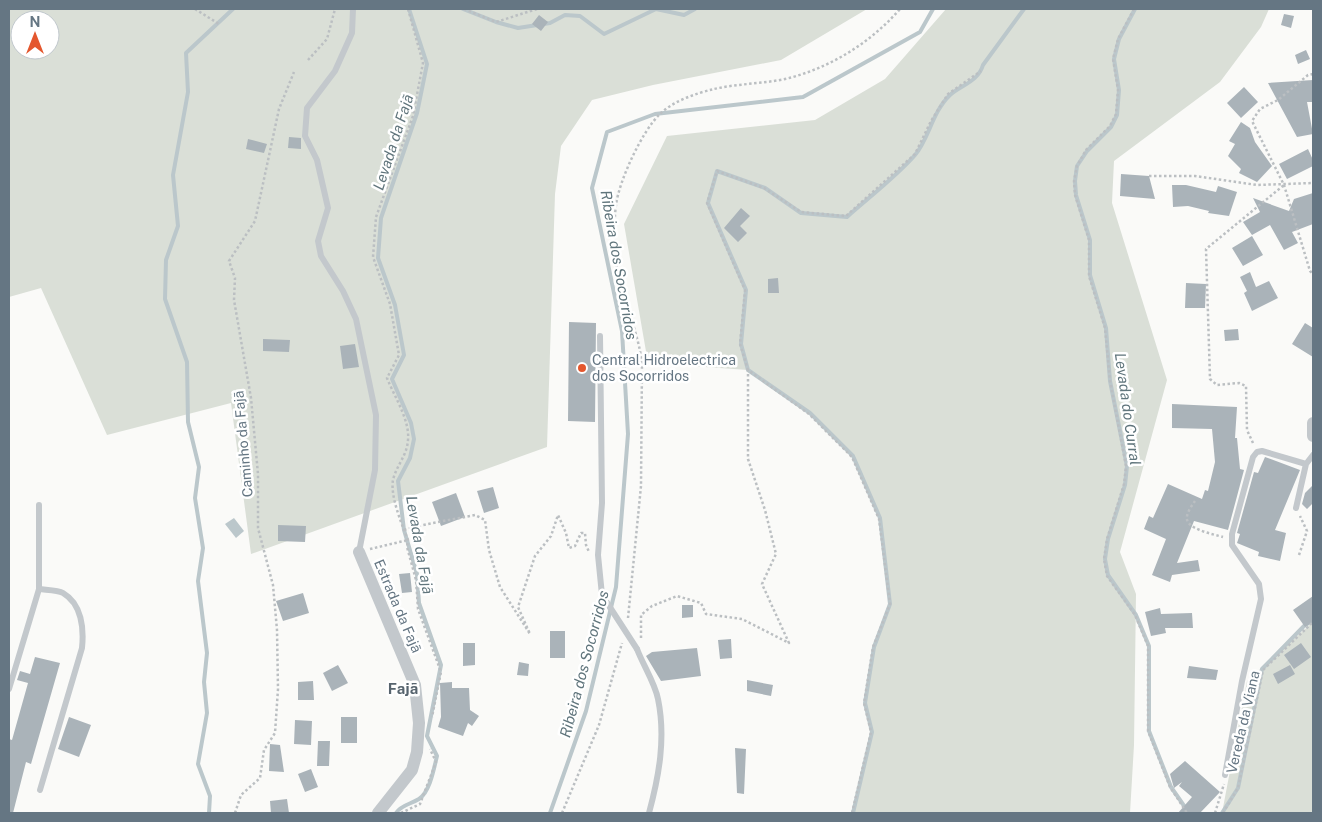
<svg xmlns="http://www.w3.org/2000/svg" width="1322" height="822" font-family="'Public Sans',sans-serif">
<rect width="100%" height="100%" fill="#fafaf8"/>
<path fill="#dadfd7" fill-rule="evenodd" d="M9,9H867L781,60L653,85L592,100L561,146L555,194L547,447L251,554L231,403L107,435L41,288L9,297ZM20,20H50V50H20Z
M946,9H1269L1261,27L1220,82L1114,161L1112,203L1167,380L1120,552L1136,594L1134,745L1130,813H852L871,733L864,703L873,647L890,604L879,519L852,457L809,414L748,370L648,363L624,224L667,136L815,120L885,79Z
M1313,622V813H1222L1247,681Z"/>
<path fill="#bbc7cb" d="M234,518L244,531L236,538L225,524Z"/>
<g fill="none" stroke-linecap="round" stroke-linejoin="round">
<path stroke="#bbc7cb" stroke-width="4" d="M463,9L496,22L518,28L550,23L565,15L580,16L604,34L656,9L684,15L695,9
M1135,9L1119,39L1114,59L1119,90L1117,115L1111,127L1087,151L1077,166L1075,181L1076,195L1090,240V275L1106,328L1110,381L1127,466L1125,485L1108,539L1105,559L1108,575L1136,615L1149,646V731L1171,787L1189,813
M209,813L210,796L198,764L207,713L204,682L207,653L198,581L203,548L195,498L199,467L188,422L187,362L165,299L166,260L178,226L173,175L188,92L186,53L233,9
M396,813C401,805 411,804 419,799C430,792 434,768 437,756L427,736L441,665L419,603L417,574L404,530L398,481L410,458L414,439L411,423L392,379L404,355L395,305L378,258L381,218L417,113L427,64L409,9
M550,813L586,711L616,587L628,434L622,331L592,188L607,132L655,114L803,97L920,32L933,9
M853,813L872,732L865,703L874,647L890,604L880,518L853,456L810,413L748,370L741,344L746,290L708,203L717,171L765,188L801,213L847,217C867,199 898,175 915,155C929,139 932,112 950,95C961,85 978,82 983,65L1024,9
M1222,813L1238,788L1262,669L1304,626L1313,620"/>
</g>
<path fill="#aab3b9" d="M1284,14L1294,16L1291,28L1281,25Z
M539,15L548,22L541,31L532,24Z
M1306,50L1310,59L1298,64L1295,55Z
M1313,80V102H1307L1313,134L1297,137L1268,83Z
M1244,87L1258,102L1241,118L1227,103Z
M1241,122L1250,128L1255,142L1272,166L1257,182L1239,173L1241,169L1228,156L1235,144L1229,141Z
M289,137L301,138V149L288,148Z
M248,139L267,144L264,153L246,149Z
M1308,149L1313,160V166L1287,179L1279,164Z
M1121,174L1149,176L1155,199L1120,196Z
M1172,185H1186L1216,192L1218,186L1237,192L1229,216L1208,213L1209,211L1188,206L1173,207Z
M1313,193V224L1292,232L1298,243L1284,250L1270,225L1252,235L1243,222L1260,212L1253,198L1289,211L1294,199Z
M741,208L750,216L740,226L747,233L738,242L724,228Z
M1252,236L1263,255L1243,266L1232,248Z
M1250,272L1256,287L1269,281L1278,298L1252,311L1244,293L1247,291L1240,277Z
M778,278L779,293H768V279Z
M1186,283L1206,284L1205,308H1185Z
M569,322L596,323L595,422L568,421Z
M1305,323L1313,328V357L1292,344Z
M1238,329L1239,340L1225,341L1224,330Z
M263,339L290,340L289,352L263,351Z
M355,344L359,367L343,369L340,346Z
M1172,404L1237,407L1235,438H1237L1240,469L1244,470L1228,530L1194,521L1177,563L1198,560L1200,571L1172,575L1170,582L1152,575L1166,539L1144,529L1149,516L1153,518L1168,484L1202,499L1205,490L1208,491L1215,462L1212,429L1172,428Z
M1265,457L1300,470L1275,530L1286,533L1280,561L1258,556L1259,552L1237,543L1240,534L1237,533L1254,472L1258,473Z
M1313,485V503L1307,509L1302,504L1305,493Z
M493,487L499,508L484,513L477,491Z
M456,493L465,517L441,526L432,502Z
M278,525L306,526L305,542L278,541Z
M410,573L412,592L402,593L399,574Z
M303,593L309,613L283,621L276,601Z
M1313,596V622L1305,627L1293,610Z
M682,605H693V617L682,618Z
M1160,608L1161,614L1192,613L1193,628H1165L1166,633L1151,636L1145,612Z
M550,631H565V658H550Z
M731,639L732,658L720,659L718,640Z
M463,643H475V665L463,666Z
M1301,643L1311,657L1294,669L1284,655Z
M697,648L701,676L661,681L646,656L652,652Z
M35,657L60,663L31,764L26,762L13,813H9V739L12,740L28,683L17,680L20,671L30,674Z
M519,662L529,664L528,676L517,675Z
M338,665L348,683L332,691L323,673Z
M1290,665L1295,674L1278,684L1273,674Z
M1189,666L1218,670L1216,680L1187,678Z
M747,680L773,685L771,696L747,691Z
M313,681L314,700H298V682Z
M452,682V688H469L470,710L479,716L472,726L468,723L463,736L438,727L441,717L440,683Z
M69,717L91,725L79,757L58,749Z
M341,717H357V743H341Z
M295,720L312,721L311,745L294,744Z
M318,741H330L329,766H317Z
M270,744L280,745L284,772L269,771Z
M735,748L746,749L744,794L737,793Z
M1185,761L1220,792L1200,813H1178L1192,797L1179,786L1182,782L1174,788L1170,774Z
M311,769L318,787L305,792L298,774Z
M287,799L289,813H271L270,801Z"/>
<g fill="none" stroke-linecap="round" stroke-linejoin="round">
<path stroke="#bbbfc2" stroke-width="2.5" stroke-dasharray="2.5 2.5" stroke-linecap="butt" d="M195,9L219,24
M408,9L423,63L413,116L376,217L373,257L390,304L399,355L387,378C394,396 410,420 408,440C407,456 396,466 393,480C390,496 402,525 408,540L407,547L416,580L418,609L441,672L432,717
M464,9L496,22L537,9
M1134,9L1118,39L1113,59L1118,90L1116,114L1110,126L1086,150L1077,166L1074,181L1075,195L1089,240V276L1105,328L1110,381L1126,466L1124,484L1107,539L1104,559L1107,576L1135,615L1148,646V731L1170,787L1187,813
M308,60L327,39L335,9
M1313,74L1308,75L1278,100L1260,109L1252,121L1284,185L1310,271L1313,274
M1149,176H1195L1257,185L1313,183
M1253,443L1247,430L1246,386L1239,383L1217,385L1210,379L1206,249L1284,185
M1195,501C1192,505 1188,511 1187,516C1184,529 1213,534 1223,537
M404,530C427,523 451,520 475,515L485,520L489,550L500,587L530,634L518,607L535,556L551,536L558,515L566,533L569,548L575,546L581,533H585L586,545L589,552
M370,549L408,540
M1299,555L1307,531L1300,516
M628,618L641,486L642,364C638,325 615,287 615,247C615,233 614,219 616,205C619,181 642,131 660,114C673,101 697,93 714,89C740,83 768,84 793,77C835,65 872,41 900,9
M641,638V615L652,606L677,596L701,603L706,614L742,619L789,643L762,584L776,554L765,510L748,459V370
M235,813L241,795L260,778L264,750L275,733L278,689L277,630L273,585L258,528V474L251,398L234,300L235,278L229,261L255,221L279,109L294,72
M401,813L420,804L436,762L430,749
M562,813L599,725L622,643
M852,813L871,732L864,703L873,647L890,604L879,519L852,457L809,414L748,370L740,344L745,290L707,203L717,171L764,188L801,212L846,216L915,154L931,121L948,94L981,71
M1215,813L1224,784
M1223,813L1238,788L1263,670L1313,622"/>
<path stroke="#c3c8cc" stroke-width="6" d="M353,9L352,33L335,71L307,108L305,136L317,160L328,208L318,241L321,256L343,291L356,319L376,415L375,470L359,552
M600,336L602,503L598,555L602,595
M1296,508L1306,464
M39,589C46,590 58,590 63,593C82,604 84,629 82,648L40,790
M637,649C643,665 655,683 658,699C666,738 659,776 649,813
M9,689L39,589V505
M1225,775L1242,681L1261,599L1259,584L1232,545V534L1253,457L1257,452L1262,451L1306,464L1313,455"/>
<path stroke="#c3c8cc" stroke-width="12" d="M1313,423V436
M359,552L415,685L419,723L417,752L412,770L378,813"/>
<path stroke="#c3c8cc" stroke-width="6" d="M602,595L637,649"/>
</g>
<circle fill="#e4572e" stroke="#fff" stroke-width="2" cx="582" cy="368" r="5"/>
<g text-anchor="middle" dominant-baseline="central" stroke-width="5" stroke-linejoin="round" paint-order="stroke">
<g font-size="14" fill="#657683" stroke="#fff" text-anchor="start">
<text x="592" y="360">Central Hidroelectrica<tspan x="592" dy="16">dos Socorridos</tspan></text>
</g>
<g font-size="14" fill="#657683" stroke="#fff">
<text transform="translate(243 444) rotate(-95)">Caminho da Fajã</text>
<text transform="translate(398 606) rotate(67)">Estrada da Fajã</text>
<text transform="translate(1243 722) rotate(-77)">Vereda da Viana</text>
</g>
<g font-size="15" font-style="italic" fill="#60757c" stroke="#fff">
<text transform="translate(393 142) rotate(-72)">Levada da Fajã</text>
<text transform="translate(619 265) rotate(80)">Ribeira dos Socorridos</text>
<text transform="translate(1128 409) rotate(82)">Levada do Curral</text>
<text transform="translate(420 545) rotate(80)">Levada da Fajã</text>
<text transform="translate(584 664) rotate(-75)">Ribeira dos Socorridos</text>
</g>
<g font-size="15" font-weight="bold" fill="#57646e" stroke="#fff">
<text x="403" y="688">Fajã</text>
</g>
</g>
<rect width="1322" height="822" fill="none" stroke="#657683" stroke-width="20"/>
<g transform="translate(35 35)"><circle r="24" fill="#ffffff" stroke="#c1c8cd"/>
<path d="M0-4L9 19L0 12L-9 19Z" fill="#e4572e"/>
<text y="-8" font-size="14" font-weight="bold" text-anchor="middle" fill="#657683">N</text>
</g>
</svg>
